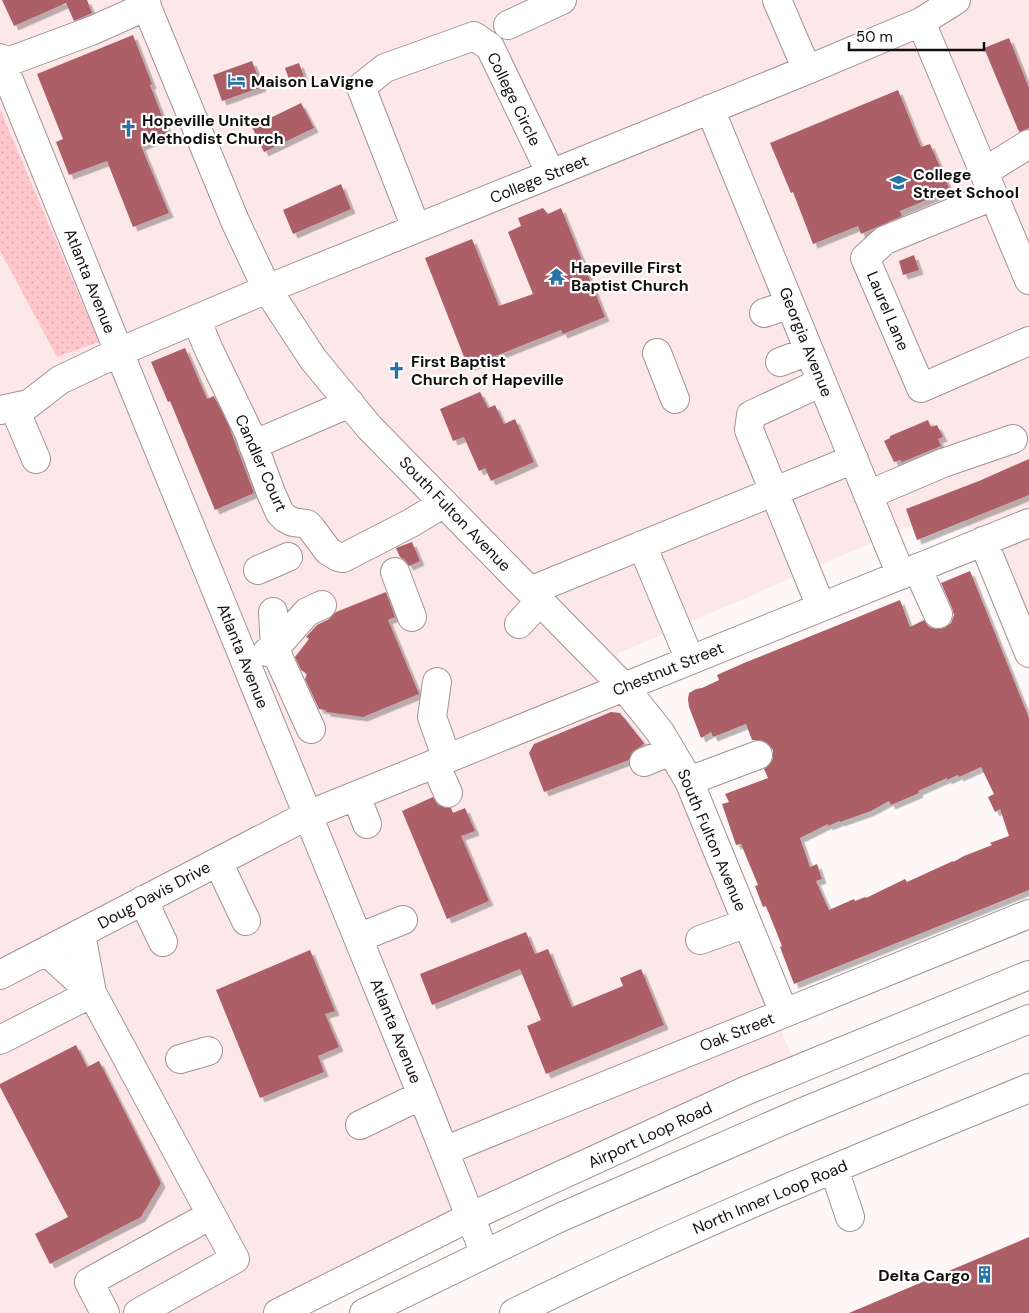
<svg xmlns="http://www.w3.org/2000/svg" width="1029" height="1313" font-family="'DM Sans',sans-serif">
<defs>
<pattern id="park-dots" width="8" height="8" patternUnits="userSpaceOnUse" patternTransform="scale(1.25)"><rect width="8" height="8" fill="#ffc7cb"/><path d="M2 2h.1M6 6h.1" fill="none" stroke="#daaaad" stroke-width="1.8" stroke-linecap="round"/></pattern>
<filter id="shadow"><feDropShadow dx="4.5" dy="4.5" stdDeviation="0" flood-color="#0004"/></filter>
</defs>
<rect width="100%" height="100%" fill="#fdf7f7"/>
<path fill="#fde8e9" d="M0,0H1029V666L959,505L617,654L801,1077L284,1313H0V251L57,356L99,342L0,109Z"/>
<path fill="url(#park-dots)" d="M0,109L99,342L57,357L0,251Z"/>
<path fill="#ad5f67" fill-rule="evenodd" filter="url(#shadow)" d="M2,0H87L92,13L74,21L66,3L14,26Z
M133,35L152,84L150,85L169,134L141,146L169,213L133,227L107,161L69,175L56,142L63,139L37,74Z
M1009,38L1029,88V128L1019,132L984,48Z
M252,61L262,87L222,101L213,75Z
M299,63L304,77L290,82L285,68Z
M898,90L921,147L930,144L950,190L900,211L902,216L861,234L858,226L813,244L793,192L791,193L770,143Z
M301,103L314,128L264,152L252,127Z
M341,184L351,209L293,234L283,210Z
M543,208L548,214L561,208L605,317L563,334L561,330L468,367L425,258L472,239L499,306L533,294L508,232L521,226L518,218Z
M914,255L919,270L903,275L899,261Z
M185,348L207,399L214,396L228,424L254,493L215,510L170,401L168,402L151,362Z
M480,392L488,408L495,405L504,424L515,419L534,462L491,481L485,468L479,471L464,437L453,441L440,409Z
M928,420L931,427L937,425L943,437L938,439L941,446L902,462L900,460L894,462L884,441L890,438V436Z
M1029,459V495L917,540L906,509L979,481Z
M412,542L420,561L409,566L405,560L400,557L396,548Z
M970,571L1029,718V890L794,984L780,947L782,946L766,906L763,907L755,886L758,885L741,844L736,845L722,804L729,802L725,794L768,778L764,769L770,764L773,758V750L767,743L760,740H752L746,724L713,737L711,732L701,738L689,707L688,699L689,693L696,689L702,688L719,680L717,675L744,663L900,600L910,627L924,620L929,627L936,629L944,628L951,623L954,615L952,608L941,583ZM981,767L994,794L988,797L995,812L1000,809L1009,836L990,843L992,845L964,856L953,862V861L907,882L905,879L866,898L865,897L855,901L854,899L829,910L816,881L822,879L817,864L810,867L800,838L828,824V826L840,821V822L871,811L889,801L891,805L919,793L918,791L947,778V780L958,775L959,777Z
M386,592L395,617L388,620L419,694L363,717L326,712V710L319,709L305,679L307,674L301,670L295,657L309,639L306,637L317,625L329,619L336,612Z
M611,712L620,713L644,743L643,745L632,752L629,760L544,792L529,753L534,744Z
M433,797L438,805L446,808H451L453,813L465,808L475,831L461,836L489,901L447,919L402,811Z
M526,932L535,954L548,949L572,1007L623,986L620,978L641,969L664,1025L546,1074L527,1026L541,1020L520,969L432,1005L420,974Z
M310,950L335,1011L325,1014L339,1047L318,1056L324,1072L260,1098L216,990Z
M76,1045L87,1067L99,1061L161,1183L141,1217L50,1264L35,1234L68,1217L0,1087V1084Z
M1029,1237V1313H849Z"/>
<g fill="none" stroke-linecap="round" stroke-linejoin="round">
<defs>
<path id="minor" d="M144,0L235,221L267,289L313,359L369,427L624,687L660,732L689,781L784,1013
M777,0L807,70
M921,22L1029,280
M508,25L562,0
M0,58L119,352L422,1095L485,1254
M2,64L91,31L147,6
M710,109L901,575
M984,172L1029,144
M993,196L885,240L865,258L921,388L1029,341
M416,228L361,87L385,68L474,36L490,47L551,174
M764,313L790,304
M196,319L209,350L249,433L271,493L280,513L285,518L293,522L307,524L311,528L328,551L338,557L343,558L411,523L444,503
M657,353L675,399
M780,362L809,351
M14,407L36,459
M0,410L29,404L60,380L119,352L267,289L807,70L921,22L956,0
M253,445L350,403
M868,495L943,463L1013,439
M983,541L1029,653
M642,545L690,660
M917,568L938,614
M258,570L288,557
M395,572L412,617
M530,591L854,459
M821,607L749,430L751,415L822,382
M273,612L275,648L280,661L311,729
M519,624L540,601
M267,652L275,648L307,612L322,605
M437,682L432,717L447,759
M644,762L671,751
M435,764L448,793
M689,781L758,755
M356,796L367,824
M218,862L246,921
M143,900L163,942
M81,934L92,993L235,1259L138,1313
M358,938L403,920
M700,940L747,923
M47,952L92,993
M0,975L308,815L1029,523
M0,1040L92,993
M180,1059L208,1051
M360,1125L422,1095
M444,1151L1029,914
M834,1169L850,1217
M105,1313L89,1282L211,1215
M514,1313C681,1230 856,1159 1029,1088"/>
<path id="major" d="M278,1313L470,1217L745,1091L1029,975
M364,1313L559,1218L798,1114L1029,1019"/>
</defs>
<use href="#minor" stroke="#a29393" stroke-width="30"/>
<use href="#major" stroke="#a29393" stroke-width="30"/>
<use href="#minor" stroke="#fff" stroke-width="28"/>
<use href="#major" stroke="#fff" stroke-width="28"/>
</g>
<defs>
<symbol id="hotel-bare" viewBox="-9 -9 18 18"><path d="M-6-4.5h1.5V1H6V5H4.5V3h-9V5H-6ZM-4 0a1.8 1.8 0 1 1 3.6 0ZM.5 0V-2.5h3Q6-2.5 6 0Z" fill="#2773a5" stroke="#fff" stroke-width="2.5" paint-order="stroke"/></symbol>
<symbol id="church-bare" viewBox="-9 -9 18 18"><path d="M-1.2-6h2.4v3.5h3.3v2.4h-3.3V6h-2.4V-.1h-3.3v-2.4h3.3Z" fill="#2773a5" stroke="#fff" stroke-width="2.5" paint-order="stroke"/></symbol>
<symbol id="school-bare" viewBox="-9 -9 18 18"><path d="M0-5L7-2L0 1L-7-2ZM-4 1L0 2.5L4 1V4Q0 6-4 4Z" fill="#2773a5" stroke="#fff" stroke-width="2.5" paint-order="stroke"/></symbol>
<symbol id="temple-bare" viewBox="-9 -9 18 18"><path d="M0-6L5-2H3V0L6.5 2.5H4V6H1.5V3h-3V6H-4V2.5H-6.5L-3 0V-2H-5Z" fill="#2773a5" stroke="#fff" stroke-width="2.5" paint-order="stroke"/></symbol>
<symbol id="building-bare" viewBox="-9 -9 18 18"><path d="M-4-6H4V6H1V3H-1V6H-4ZM-2.5-4.3h1.7v1.8h-1.7ZM.8-4.3h1.7v1.8H.8ZM-2.5-1h1.7V.8h-1.7ZM.8-1h1.7V.8H.8Z" fill="#2773a5" stroke="#fff" stroke-width="2.5" paint-order="stroke"/></symbol>
</defs>
<g fill-rule="evenodd">
<use href="#hotel-bare" x="224" y="68" width="25" height="25"/>
<use href="#church-bare" x="116" y="116" width="25" height="25"/>
<use href="#school-bare" x="886" y="170" width="25" height="25"/>
<use href="#temple-bare" x="544" y="264" width="25" height="25"/>
<use href="#church-bare" x="384" y="358" width="25" height="25"/>
<use href="#building-bare" x="972" y="1262" width="25" height="25"/>
</g>
<g text-anchor="middle" dominant-baseline="central" stroke-width="4.5" stroke-linejoin="round" paint-order="stroke">
<g font-size="16" font-weight="bold" fill="#140f0f" stroke="#fff" text-anchor="start">
<text x="251" y="81">Maison LaVigne</text>
<text x="142" y="120">Hopeville United<tspan x="142" dy="18">Methodist Church</tspan></text>
<text x="913" y="174">College<tspan x="913" dy="18">Street School</tspan></text>
<text x="571" y="267">Hapeville First<tspan x="571" dy="18">Baptist Church</tspan></text>
<text x="411" y="361">First Baptist<tspan x="411" dy="18">Church of Hapeville</tspan></text>
<text x="970" y="1275" text-anchor="end">Delta Cargo</text>
</g>
<g font-size="16" fill="#140f0f" stroke="#fff">
<text transform="translate(514 99) rotate(64)">College Circle</text>
<text transform="translate(539 179) rotate(-22)">College Street</text>
<text transform="translate(90 281) rotate(68)">Atlanta Avenue</text>
<text transform="translate(888 311) rotate(67)">Laurel Lane</text>
<text transform="translate(806 342) rotate(68)">Georgia Avenue</text>
<text transform="translate(261 463) rotate(66)">Candler Court</text>
<text transform="translate(455 514) rotate(46)">South Fulton Avenue</text>
<text transform="translate(243 656) rotate(68)">Atlanta Avenue</text>
<text transform="translate(668 669) rotate(-22)">Chestnut Street</text>
<text transform="translate(712 840) rotate(67)">South Fulton Avenue</text>
<text transform="translate(154 895) rotate(-28)">Doug Davis Drive</text>
<text transform="translate(396 1031) rotate(68)">Atlanta Avenue</text>
<text transform="translate(737 1032) rotate(-22)">Oak Street</text>
<text transform="translate(650 1135) rotate(-25)">Airport Loop Road</text>
<text transform="translate(770 1197) rotate(-23)">North Inner Loop Road</text>
</g>
</g>
<path d="M849 42v8h135v-8" fill="none" stroke="#140f0f" stroke-width="2.5"/>
<text x="856" y="42" font-size="15" fill="#140f0f" stroke="#ffffff" stroke-width="4" paint-order="stroke">50 m</text>
</svg>
